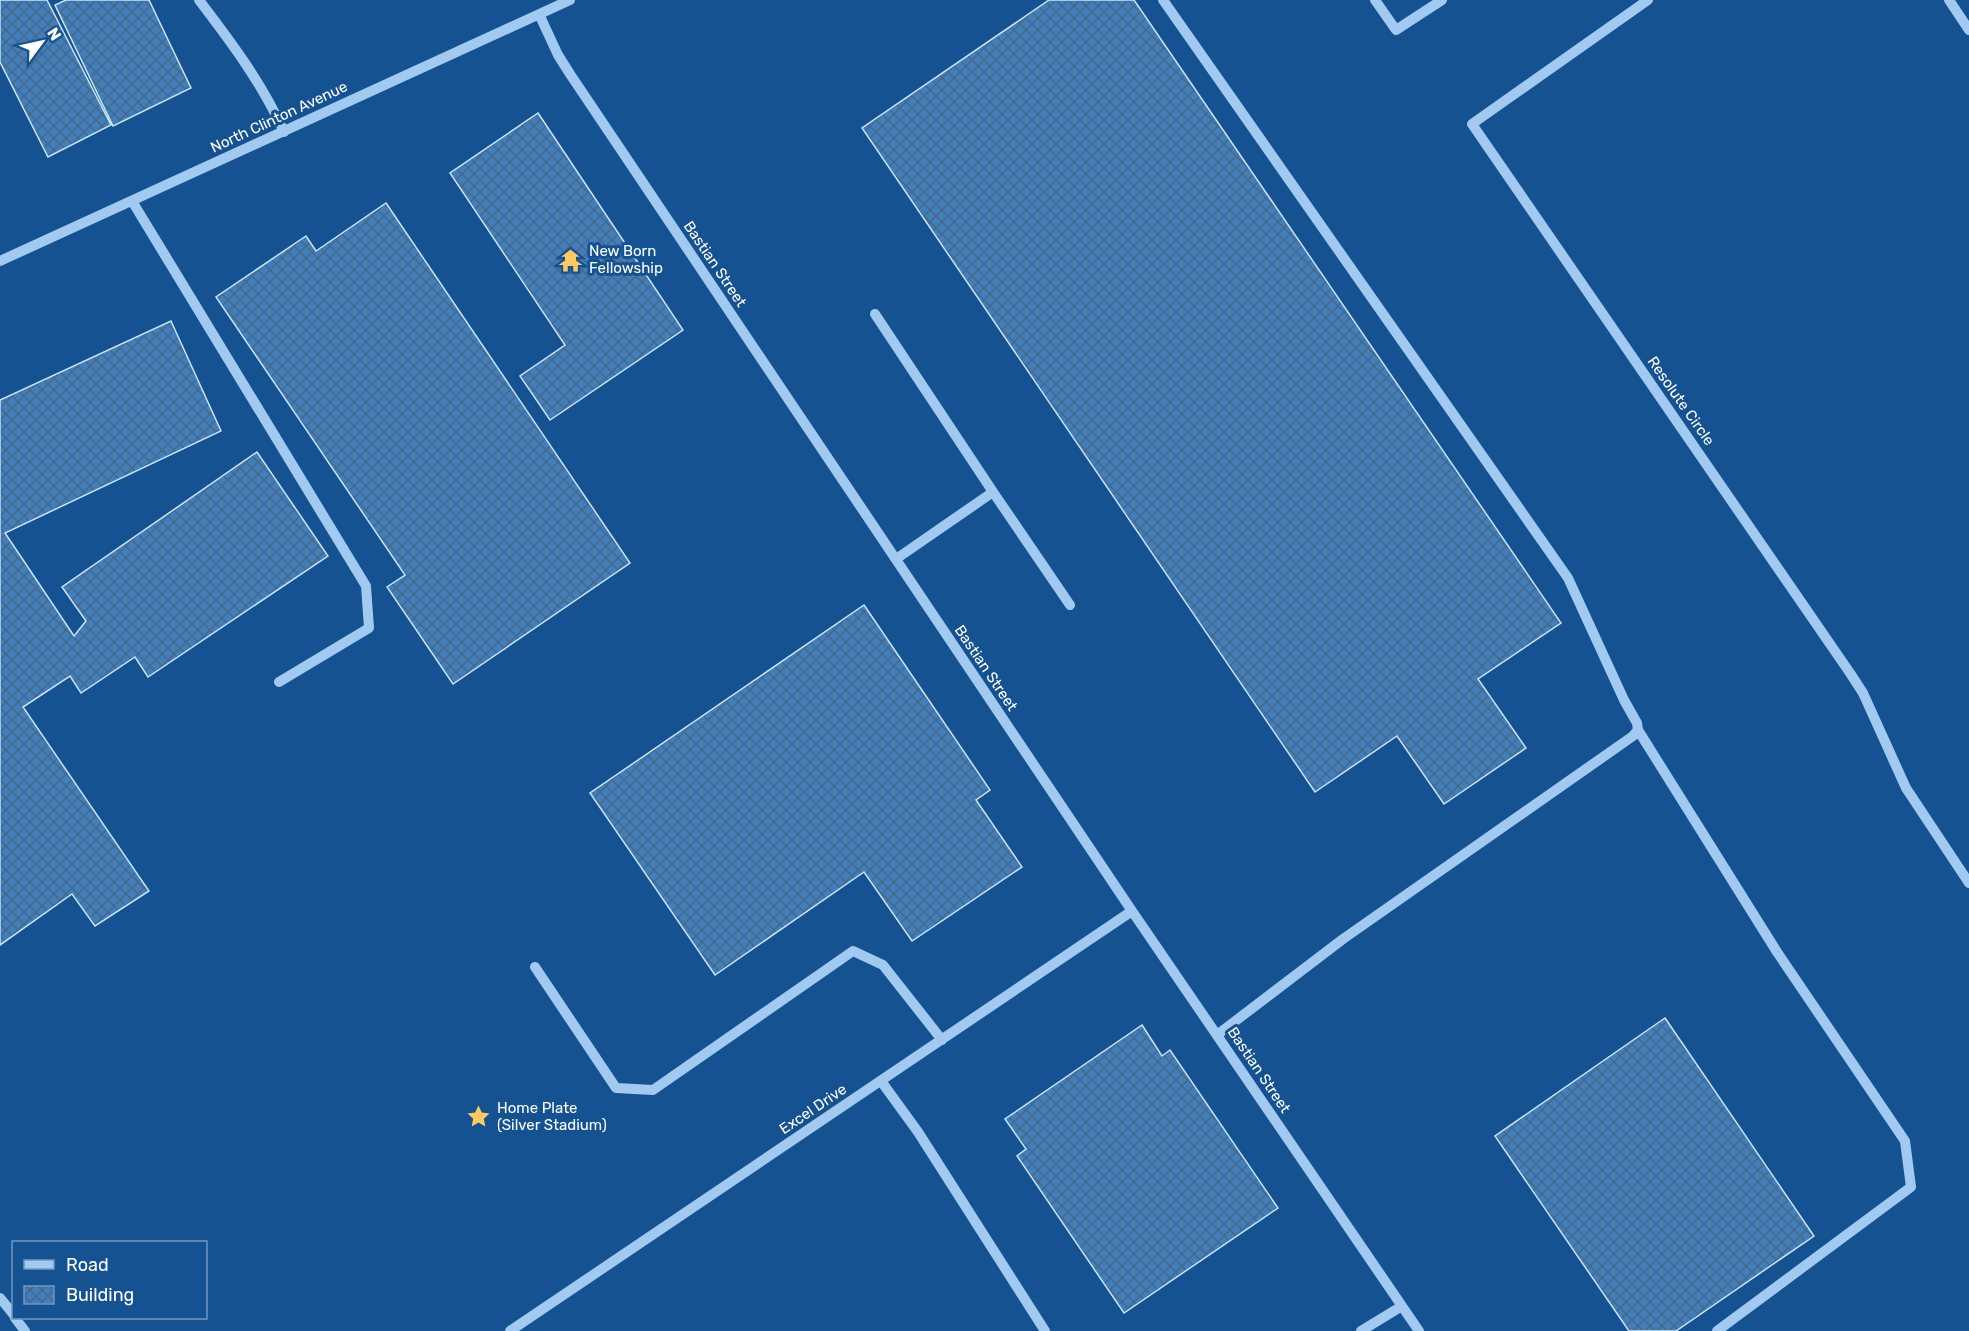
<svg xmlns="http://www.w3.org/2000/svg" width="1969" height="1331" font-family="Rubik,sans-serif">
<defs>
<pattern id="building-cross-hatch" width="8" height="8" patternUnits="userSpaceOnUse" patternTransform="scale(1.5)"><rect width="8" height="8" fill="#427ebb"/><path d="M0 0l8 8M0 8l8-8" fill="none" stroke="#466889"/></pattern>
</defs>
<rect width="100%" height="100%" fill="#155291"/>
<path fill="url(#building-cross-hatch)" stroke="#c9e3fc" stroke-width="1.5" d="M0,0H47L111,125L48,157L0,62Z
M66,0H149L191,88L113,126L55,5Z
M1049,0H1134L1561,623L1478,679L1526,748L1444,804L1397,736L1315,792L862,128Z
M538,113L683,330L550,420L520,376L565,345L450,173Z
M386,203L630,563L453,684L387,587L405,575L216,297L306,236L316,251Z
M171,321L221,431L5,533L74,636L86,621L62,587L257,452L328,556L148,677L135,657L81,693L70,676L23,707L149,891L95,926L72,894L0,945V400Z
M864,605L990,790L976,800L1022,867L912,941L864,872L715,975L590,793Z
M1665,1018L1814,1236L1676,1331H1629L1495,1136Z
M1142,1025L1162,1056L1170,1050L1278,1208L1124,1313L1017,1156L1026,1149L1005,1119Z"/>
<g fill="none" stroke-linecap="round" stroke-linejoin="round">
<path stroke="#a2caf1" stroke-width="10" d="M199,0C231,42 262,83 284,132
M1163,0L1568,578L1624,700L1637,723L1638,730L1633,736L1343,939L1217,1035
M1375,0L1396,30L1442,0
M1648,0L1472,124L1850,673L1863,693L1906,788L1969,883
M1949,0L1969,30
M539,14L558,55L570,74L1132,911L1419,1331
M132,201L366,586L369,628L279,682
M0,261L570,0
M875,314L993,492L896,559
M993,492L1070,605
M1638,730L1777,952L1905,1141L1911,1187L1717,1331
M535,967L616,1088L653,1090L853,951L883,965L942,1040
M881,1081L918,1132L1045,1331
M0,1298L14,1315
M15,1318L25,1331
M510,1331L1132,911
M1361,1331L1402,1306"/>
</g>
<defs>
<symbol id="temple-bare" viewBox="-9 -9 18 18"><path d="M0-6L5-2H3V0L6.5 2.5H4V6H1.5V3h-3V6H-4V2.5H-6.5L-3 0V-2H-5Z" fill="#ffc962" stroke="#155291" stroke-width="2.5" paint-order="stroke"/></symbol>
<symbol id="sight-bare" viewBox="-9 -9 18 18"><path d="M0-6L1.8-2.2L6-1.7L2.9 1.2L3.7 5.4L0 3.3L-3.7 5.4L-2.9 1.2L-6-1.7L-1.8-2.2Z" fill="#ffc962" stroke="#155291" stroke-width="2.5" paint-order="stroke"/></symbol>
</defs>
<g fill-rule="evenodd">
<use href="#temple-bare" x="554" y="244" width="33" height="33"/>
<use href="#sight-bare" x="462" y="1100" width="33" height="33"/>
</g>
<g text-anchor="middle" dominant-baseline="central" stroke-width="6" stroke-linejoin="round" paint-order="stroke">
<g font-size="15" fill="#fff" stroke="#155291">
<text transform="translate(279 117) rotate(-25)">North Clinton Avenue</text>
<text transform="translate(715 264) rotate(56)">Bastian Street</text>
<text transform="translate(1681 401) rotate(55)">Resolute Circle</text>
<text transform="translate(986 668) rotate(56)">Bastian Street</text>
<text transform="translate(1259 1070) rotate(56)">Bastian Street</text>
<text transform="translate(813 1109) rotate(-34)">Excel Drive</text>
</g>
<g font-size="15" fill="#fff" stroke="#155291" text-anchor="start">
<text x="589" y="251">New Born<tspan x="589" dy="17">Fellowship</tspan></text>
<text x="497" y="1108">Home Plate<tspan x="497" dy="17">(Silver Stadium)</tspan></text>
</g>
</g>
<rect x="12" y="1241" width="195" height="78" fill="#155291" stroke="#7397bd" stroke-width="1.5"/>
<rect x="24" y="1260" width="30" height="9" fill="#a2caf1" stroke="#7397bd" stroke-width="1.5"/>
<text x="66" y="1271" font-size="18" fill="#ffffff">Road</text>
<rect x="24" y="1286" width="30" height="18" fill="url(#building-cross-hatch)" stroke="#7397bd" stroke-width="1.5"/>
<text x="66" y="1301" font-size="18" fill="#ffffff">Building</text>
<g transform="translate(42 42) rotate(57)" stroke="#155291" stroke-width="4.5" paint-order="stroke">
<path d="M0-4.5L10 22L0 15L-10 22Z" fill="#ffffff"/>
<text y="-9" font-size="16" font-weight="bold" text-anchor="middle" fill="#ffffff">N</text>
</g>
</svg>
